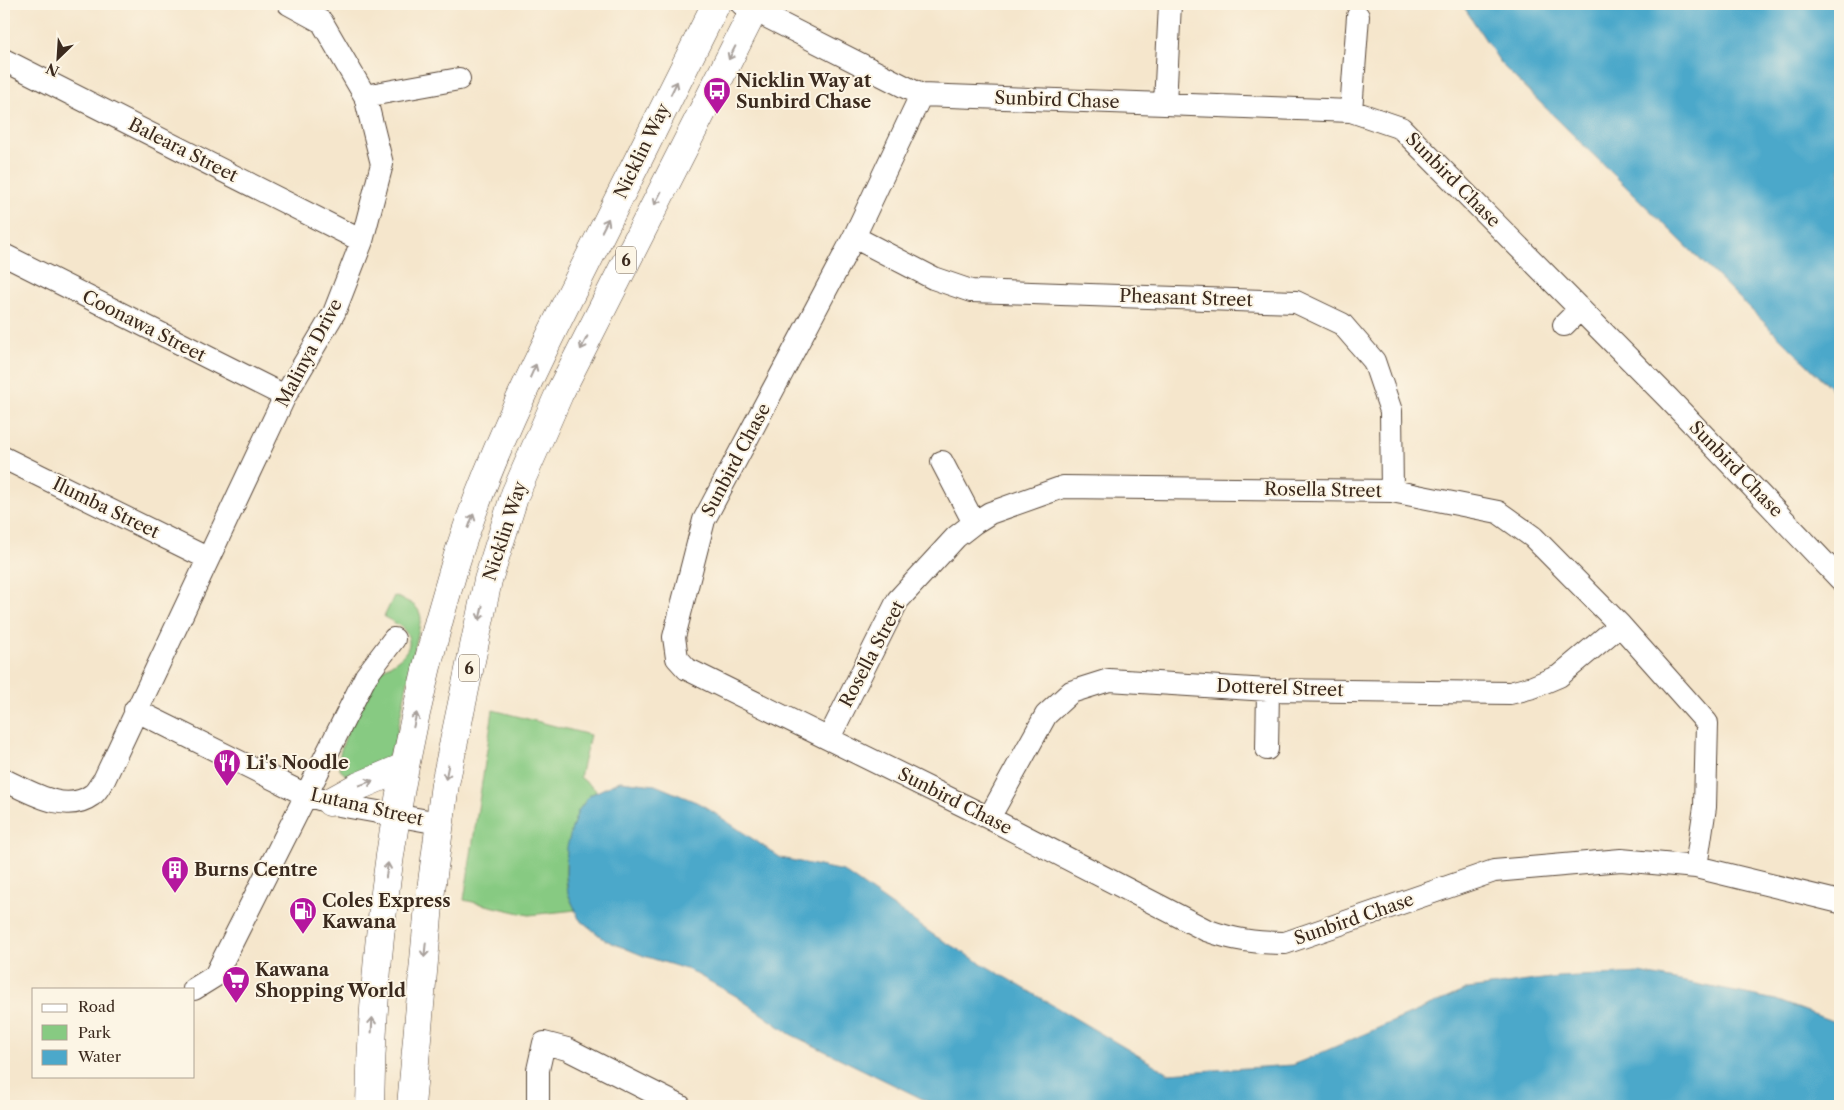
<svg xmlns="http://www.w3.org/2000/svg" width="1844" height="1110" font-family="'Libre Caslon Text',serif">
<rect width="100%" height="100%" fill="#fcf5e5"/>
<filter id="ink" filterUnits="userSpaceOnUse"><feTurbulence type="fractalNoise" baseFrequency=".02" numOctaves="2"/><feDisplacementMap in="SourceGraphic" scale="10" xChannelSelector="R" yChannelSelector="G"/><feConvolveMatrix kernelMatrix="1 2 1 2 8 2 1 2 1" color-interpolation-filters="sRGB"/></filter>
<filter id="wash" filterUnits="userSpaceOnUse"><feTurbulence type="fractalNoise" baseFrequency=".0096" numOctaves="4" result="noise"/><feDisplacementMap in="SourceGraphic" scale="20" xChannelSelector="R" yChannelSelector="G"/><feGaussianBlur stdDeviation="1.12" result="paint"/><feColorMatrix in="noise" values="0 0 0 0 0 0 0 0 0 0 0 0 0 0 0 0 0 1.4 0 .05"/><feComposite in="paint" operator="in"/></filter>
<g filter="url(#wash)">
<rect width="100%" height="100%" fill="#f5e6cc"/>
<path fill="#87ca82" stroke="#617a50" d="M394,596C406,601 420,604 421,619L395,742L385,764L359,779L347,776L340,770C340,766 339,762 339,758C341,745 364,686 373,677C383,667 407,659 409,644C410,629 395,623 384,617Z
M493,710L590,735L580,777L597,791C571,803 561,866 568,892C569,898 573,905 576,910L529,915L464,900Z"/>
<path fill="#4ca8ca" stroke="#446974" d="M1462,4H1840V397L1502,65Z
M620,781L655,785L701,804L781,858L843,871L935,936L1168,1073L1293,1065L1468,989L1558,977L1640,973L1776,1000L1840,1024V1106H937L790,1034L736,996L689,970L644,956L605,940L579,919L568,893L566,873L567,847L572,828L578,811L590,795Z"/>
</g>
<g filter="url(#ink)">
<g fill="none" stroke-linecap="round" stroke-linejoin="round">
<defs>
<path id="minor" d="M742,4L921,95L1351,111L1401,128L1668,398L1840,579
M4,60L362,241
M921,95L854,237L704,520L674,637L677,658L687,669L989,818L1206,930C1233,940 1256,943 1285,943L1494,871L1621,860L1696,867L1840,902
M365,96L459,79
M1165,104L1170,4
M1351,111L1358,16
M854,237L933,278L971,291L1296,302L1342,324L1374,361L1391,411L1392,491
M4,255L285,396
M1564,325L1580,309
M4,458L207,558
M942,462L974,523
M135,710L306,795L339,805L439,823
M829,738L898,600L956,537L974,523L990,513L1063,487L1392,491L1498,512L1533,537L1620,625L1707,723L1705,807L1696,867
M1267,749L1268,690
M4,780C29,791 65,815 92,795C97,792 100,784 104,780L285,396L334,313L362,241L382,164L365,96L322,22L289,4
M989,818L1046,715L1071,692L1109,680L1268,690L1510,693L1533,687L1559,676L1620,625
M194,989L215,976L366,676L394,639
M538,1106V1070L544,1043L567,1049L680,1106"/>
<path id="highway" d="M330,802L359,786L404,767
M370,1106C373,924 401,743 454,568C484,468 535,365 582,272C627,183 671,93 716,4
M411,1106L429,905L445,784L488,580L515,494L559,394L757,4"/>
</defs>
<use href="#minor" stroke="#574638" stroke-width="24"/>
<use href="#highway" stroke="#574638" stroke-width="29"/>
<use href="#minor" stroke="#fff" stroke-width="22"/>
<use href="#highway" stroke="#fff" stroke-width="28"/>
</g>
<defs><path id="oneway-shaft" d="M-6 0H5M1.5-3L5.5 0L1.5 3" fill="none" stroke-width="1.6" stroke-linecap="round" stroke-linejoin="round" transform="scale(1.25)"/></defs>
<g stroke="#a79f9a">
<use href="#oneway-shaft" transform="translate(732 53) rotate(117)"/>
<use href="#oneway-shaft" transform="translate(674 88) rotate(-64)"/>
<use href="#oneway-shaft" transform="translate(658 198) rotate(117)"/>
<use href="#oneway-shaft" transform="translate(605 225) rotate(-63)"/>
<use href="#oneway-shaft" transform="translate(584 343) rotate(117)"/>
<use href="#oneway-shaft" transform="translate(533 371) rotate(-66)"/>
<use href="#oneway-shaft" transform="translate(471 521) rotate(-70)"/>
<use href="#oneway-shaft" transform="translate(481 613) rotate(102)"/>
<use href="#oneway-shaft" transform="translate(415 720) rotate(-77)"/>
<use href="#oneway-shaft" transform="translate(447 772) rotate(101)"/>
<use href="#oneway-shaft" transform="translate(366 783) rotate(-20)"/>
<use href="#oneway-shaft" transform="translate(387 870) rotate(-82)"/>
<use href="#oneway-shaft" transform="translate(425 950) rotate(96)"/>
<use href="#oneway-shaft" transform="translate(372 1025) rotate(-87)"/>
</g>
</g>
<defs>
<symbol id="bus-pin" viewBox="-11 -11 22 30"><path d="M0 17L-7.5 6A9.5 9.5 0 1 1 7.5 6Z" fill="#b5179e" stroke="#fcf5e5"/><path d="M-5-6H5V4H4V6H2V4H-2V6H-4V4H-5ZM-3.5-4V0h7V-4ZM-3.5 1.2v1.5H-2V1.2ZM2 1.2v1.5H3.5V1.2Z" fill="#fff"/></symbol>
<symbol id="restaurant-pin" viewBox="-11 -11 22 30"><path d="M0 17L-7.5 6A9.5 9.5 0 1 1 7.5 6Z" fill="#b5179e" stroke="#fcf5e5"/><path d="M-5-6h1v4h1v-4h1v4h1v-4h1v5L-1.5 .5V6h-2V.5L-5-1ZM5-6V6H3V1.5H1.5Q1.5-4 5-6Z" fill="#fff"/></symbol>
<symbol id="building-pin" viewBox="-11 -11 22 30"><path d="M0 17L-7.5 6A9.5 9.5 0 1 1 7.5 6Z" fill="#b5179e" stroke="#fcf5e5"/><path d="M-4-6H4V6H1V3H-1V6H-4ZM-2.5-4.3h1.7v1.8h-1.7ZM.8-4.3h1.7v1.8H.8ZM-2.5-1h1.7V.8h-1.7ZM.8-1h1.7V.8H.8Z" fill="#fff"/></symbol>
<symbol id="fuel-pin" viewBox="-11 -11 22 30"><path d="M0 17L-7.5 6A9.5 9.5 0 1 1 7.5 6Z" fill="#b5179e" stroke="#fcf5e5"/><path d="M-5.5-6h7V0h2V4h1.3V-2.5L3-4.5l.8-.8L6-3V5H2.5V1h-1V6h-7ZM-4.2-4.7v3.2H.2V-4.7Z" fill="#fff"/></symbol>
<symbol id="supermarket-pin" viewBox="-11 -11 22 30"><path d="M0 17L-7.5 6A9.5 9.5 0 1 1 7.5 6Z" fill="#b5179e" stroke="#fcf5e5"/><path d="M-6-5.5h2.5l.6 2H6L4.5 2H-2.5L-4.4-4H-6ZM-1.5 3.2a1.3 1.3 0 1 0 .1 0ZM3 3.2a1.3 1.3 0 1 0 .1 0Z" fill="#fff"/></symbol>
</defs>
<g fill-rule="evenodd">
<use href="#bus-pin" x="701" y="75" width="32" height="43"/>
<use href="#restaurant-pin" x="211" y="747" width="32" height="43"/>
<use href="#building-pin" x="159" y="854" width="32" height="43"/>
<use href="#fuel-pin" x="287" y="895" width="32" height="43"/>
<use href="#supermarket-pin" x="220" y="964" width="32" height="43"/>
</g>
<g text-anchor="middle" dominant-baseline="central" stroke-width="4" stroke-linejoin="round" paint-order="stroke">
<g fill="#fcf5e5" stroke="#75675a" stroke-width="1">
<rect x="616" y="246.5" width="20" height="27" rx="4"/>
<rect x="459" y="654.5" width="20" height="27" rx="4"/>
</g>
<g font-size="16" font-weight="bold" fill="#3b2a1e">
<text x="626" y="260">6</text>
<text x="469" y="668">6</text>
</g>
<g font-size="18" font-weight="bold" fill="#3b2a1e" stroke="#fcf5e5" text-anchor="start">
<text x="736" y="81">Nicklin Way at<tspan x="736" dy="21">Sunbird Chase</tspan></text>
<text x="246" y="763">Li's Noodle</text>
<text x="194" y="870">Burns Centre</text>
<text x="322" y="901">Coles Express<tspan x="322" dy="21">Kawana</tspan></text>
<text x="255" y="970">Kawana<tspan x="255" dy="21">Shopping World</tspan></text>
</g>
<g font-size="18" fill="#3b2a1e" stroke="#fcf5e5">
<text transform="translate(1057 100) rotate(2)">Sunbird Chase</text>
<text transform="translate(183 150) rotate(27)">Baleara Street</text>
<text transform="translate(642 151) rotate(-64)">Nicklin Way</text>
<text transform="translate(1453 180) rotate(45)">Sunbird Chase</text>
<text transform="translate(1186 298) rotate(2)">Pheasant Street</text>
<text transform="translate(144 326) rotate(27)">Coonawa Street</text>
<text transform="translate(309 353) rotate(-62)">Malinya Drive</text>
<text transform="translate(736 460) rotate(-62)">Sunbird Chase</text>
<text transform="translate(1736 469) rotate(46)">Sunbird Chase</text>
<text transform="translate(1323 490) rotate(1)">Rosella Street</text>
<text transform="translate(106 508) rotate(26)">Ilumba Street</text>
<text transform="translate(505 531) rotate(-72)">Nicklin Way</text>
<text transform="translate(872 654) rotate(-62)">Rosella Street</text>
<text transform="translate(1280 688) rotate(2)">Dotterel Street</text>
<text transform="translate(955 801) rotate(27)">Sunbird Chase</text>
<text transform="translate(367 807) rotate(13)">Lutana Street</text>
<text transform="translate(1354 919) rotate(-19)">Sunbird Chase</text>
</g>
</g>
<rect width="1844" height="1110" fill="none" stroke="#fcf5e5" stroke-width="20"/>
<rect x="32" y="988" width="162" height="90" fill="#fcf5e5" stroke="#afa495"/>
<rect x="42" y="1004" width="25" height="8" fill="#ffffff" stroke="#afa495"/>
<text x="78" y="1012" font-size="15" fill="#3b2a1e">Road</text>
<rect x="42" y="1025" width="25" height="15" fill="#87ca82" stroke="#afa495"/>
<text x="78" y="1038" font-size="15" fill="#3b2a1e">Park</text>
<rect x="42" y="1050" width="25" height="15" fill="#4ca8ca" stroke="#afa495"/>
<text x="78" y="1062" font-size="15" fill="#3b2a1e">Water</text>
<g transform="translate(58 58) rotate(205)" stroke="#fcf5e5" stroke-width="4" paint-order="stroke">
<path d="M0-4L9 19L0 12L-9 19Z" fill="#3b2a1e"/>
<text y="-8" font-size="14" font-weight="bold" text-anchor="middle" fill="#3b2a1e">N</text>
</g>
</svg>
